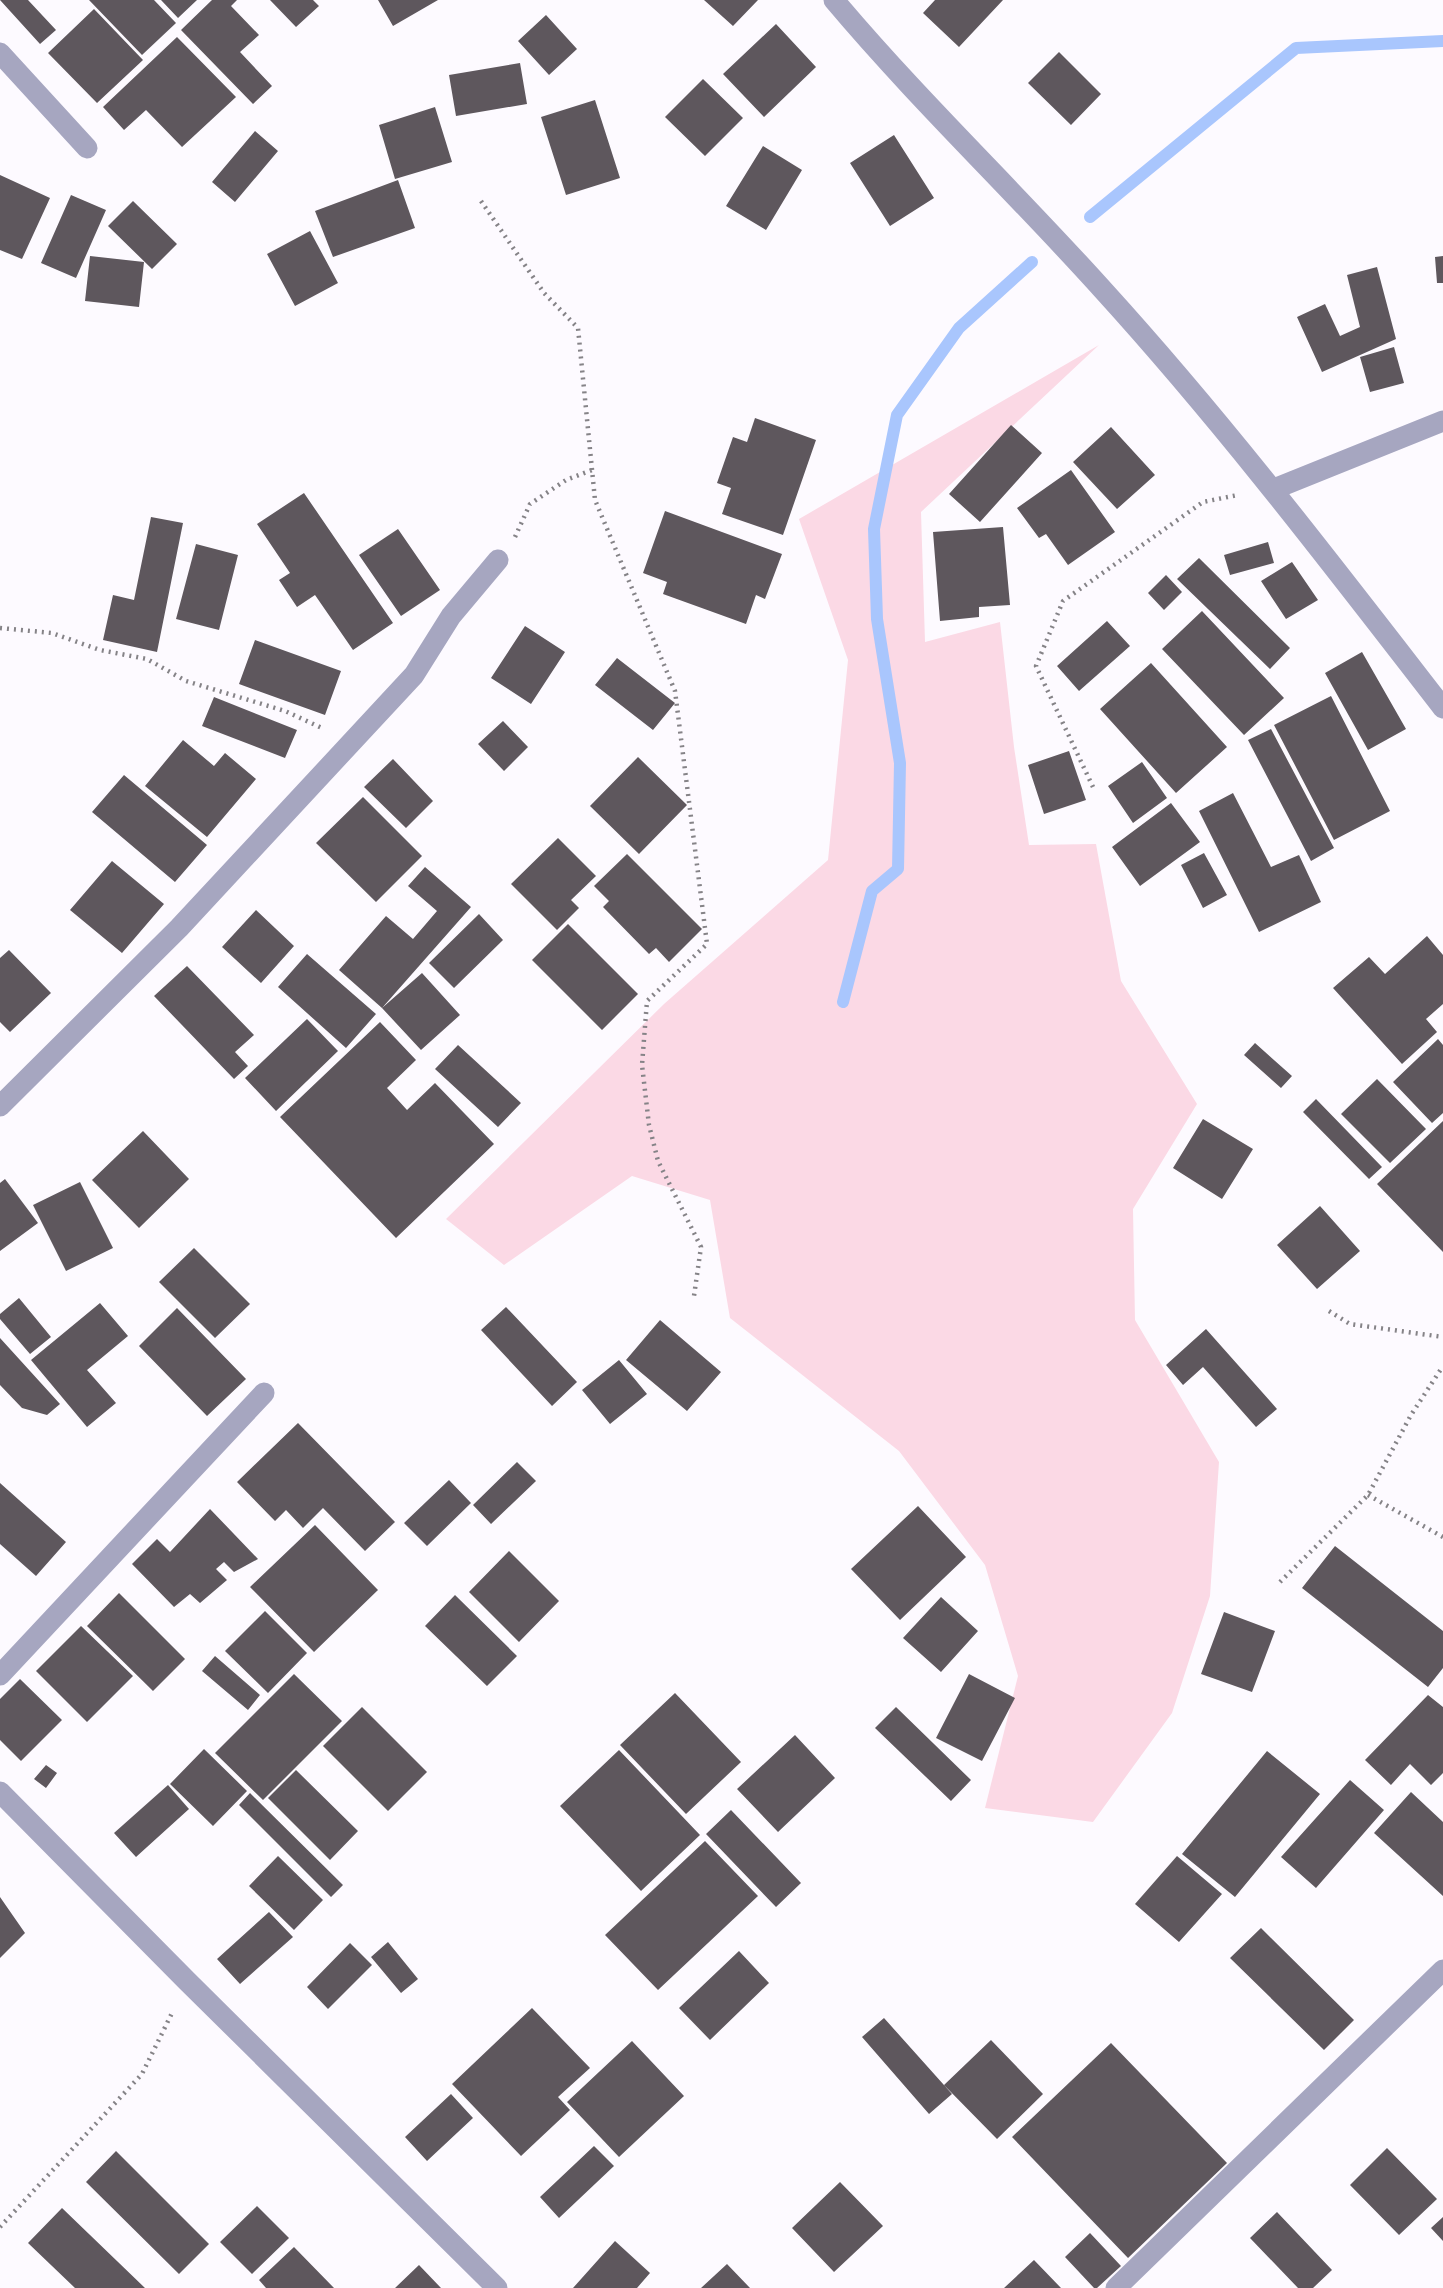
<svg xmlns="http://www.w3.org/2000/svg" width="1443" height="2288" font-family="Spectral,serif">
<rect width="100%" height="100%" fill="#fdfaff"/>
<path fill="#fbd9e5" d="M1099,345L921,512L925,642L1000,622L1014,747L1029,845L1096,844L1121,981L1197,1104L1133,1209L1135,1320L1219,1462L1210,1596L1172,1713L1093,1822L985,1808L1018,1676L985,1565L899,1451L730,1318L710,1200L632,1176L504,1265L446,1219L664,1004L828,860L848,660L799,519Z"/>
<g fill="none" stroke-linecap="round" stroke-linejoin="round">
<path stroke="#a9c6fd" stroke-width="12" d="M1090,217L1296,48L1443,41
M843,1002L872,891L898,869L900,763L877,619L874,529L897,415L959,328L1032,262"/>
</g>
<path fill="#5e575d" d="M0,0H28L56,30L40,44Z
M89,0H154L176,23L142,55Z
M161,0H197L178,18Z
M212,0H237L231,6L259,35L240,52L272,86L253,104L181,30Z
M270,0H313L319,6L296,27Z
M378,0H438L393,26Z
M704,0H758L733,26Z
M935,0H1003L959,47L923,13Z
M94,9L143,60L97,103L48,53Z
M546,15L577,49L549,75L518,41Z
M776,24L816,67L764,117L723,74Z
M177,37L236,97L182,147L146,110L124,130L103,107Z
M1059,52L1101,94L1071,125L1028,83Z
M520,63L527,104L456,116L449,75Z
M703,79L743,118L705,156L665,117Z
M595,100L620,178L566,195L541,117Z
M435,107L452,162L395,179L379,125Z
M255,131L278,151L235,202L212,182Z
M894,135L934,198L890,226L850,163Z
M763,146L802,170L766,230L726,206Z
M0,175L50,198L22,259L0,250Z
M398,180L415,228L333,257L315,211Z
M71,195L106,210L76,278L41,263Z
M133,201L177,244L152,269L108,226Z
M310,231L338,283L295,306L267,254Z
M90,256L144,262L139,307L85,301Z
M1443,256V283H1437L1435,257Z
M1377,267L1396,339L1322,372L1297,317L1325,304L1340,336L1360,327L1347,275Z
M1394,347L1404,383L1370,392L1360,357Z
M755,418L816,440L783,535L722,514L731,488L717,483L733,437L747,442Z
M1011,425L1042,453L980,522L949,494Z
M1111,427L1155,475L1117,509L1073,462Z
M1071,470L1115,532L1068,565L1046,534L1039,538L1017,508Z
M304,493L393,623L353,650L315,595L297,607L279,580L290,573L257,524Z
M665,511L782,554L765,599L756,595L746,624L663,594L667,582L643,573Z
M151,517L183,523L157,652L103,640L113,595L134,600Z
M1003,527L1010,605L979,607V617L940,621L933,532Z
M398,529L440,590L401,616L359,555Z
M1268,542L1274,563L1230,575L1224,555Z
M196,544L238,555L219,630L176,619Z
M1199,558L1290,648L1270,669L1177,579Z
M1292,562L1318,600L1286,619L1261,581Z
M1166,575L1182,592L1164,610L1148,593Z
M1202,611L1284,698L1244,735L1162,649Z
M1107,621L1130,646L1079,691L1057,666Z
M525,626L565,652L531,704L491,678Z
M255,640L341,671L325,715L239,684Z
M1362,652L1406,729L1368,750L1325,673Z
M617,658L675,703L653,730L595,685Z
M1151,663L1227,747L1176,793L1100,709Z
M1331,696L1390,811L1334,840L1274,725Z
M214,697L297,730L285,758L202,726Z
M503,721L528,747L504,771L478,744Z
M1271,729L1334,848L1311,861L1248,740Z
M183,740L214,766L225,753L256,779L207,837L145,786Z
M1069,751L1086,800L1044,814L1028,765Z
M638,757L687,805L639,854L590,806Z
M393,759L433,801L406,828L364,787Z
M1142,762L1167,798L1133,823L1108,786Z
M124,775L207,845L175,882L92,812Z
M1233,793L1271,867L1299,855L1321,902L1259,932L1199,811Z
M363,797L422,856L376,902L316,843Z
M1171,803L1200,842L1140,886L1112,847Z
M558,838L596,876L571,900L579,908L557,930L511,884Z
M1204,853L1227,895L1203,908L1181,865Z
M627,854L702,929L669,962L656,948L649,954L603,907L609,901L594,886Z
M112,861L164,904L122,953L70,910Z
M425,867L471,907L382,1008L339,970L386,916L413,939L437,911L408,886Z
M256,910L294,946L261,983L222,947Z
M479,914L503,940L454,988L429,963Z
M568,924L638,994L602,1030L532,960Z
M1427,936L1443,955V1004L1426,1019L1437,1032L1402,1064L1333,988L1369,957L1385,974Z
M9,950L51,993L10,1032L0,1022V958Z
M307,954L376,1014L346,1048L278,987Z
M187,966L254,1035L235,1052L248,1066L234,1079L154,996Z
M422,973L460,1015L421,1050L382,1008Z
M307,1019L338,1051L276,1111L245,1078Z
M380,1022L416,1060L387,1088L407,1110L435,1083L494,1144L396,1238L280,1117Z
M1438,1039L1443,1045V1113L1432,1123L1393,1082Z
M1255,1043L1292,1076L1281,1088L1244,1055Z
M458,1045L521,1103L498,1127L435,1069Z
M1377,1079L1426,1129L1390,1163L1341,1114Z
M1316,1099L1382,1167L1369,1179L1303,1112Z
M1203,1119L1253,1149L1222,1199L1173,1168Z
M1443,1121V1252L1377,1184Z
M143,1131L189,1179L139,1228L92,1180Z
M5,1179L38,1223L0,1251V1183Z
M80,1182L113,1248L66,1271L33,1205Z
M1320,1206L1360,1251L1317,1289L1277,1245Z
M194,1248L250,1304L215,1338L159,1282Z
M19,1298L51,1337L30,1354L0,1319V1314Z
M100,1303L128,1336L87,1370L116,1403L87,1427L31,1360Z
M506,1307L577,1382L552,1406L481,1330Z
M177,1308L246,1379L207,1416L139,1346Z
M660,1320L721,1372L687,1411L626,1360Z
M1206,1329L1277,1409L1256,1427L1203,1367L1183,1385L1166,1365Z
M0,1338L60,1404L47,1415L22,1408L0,1385Z
M619,1360L647,1394L610,1424L582,1390Z
M298,1423L395,1522L365,1551L323,1508L303,1528L286,1510L275,1521L237,1482Z
M517,1462L536,1481L491,1524L473,1505Z
M449,1480L471,1503L427,1546L404,1523Z
M0,1483L66,1542L36,1576L0,1544Z
M918,1506L966,1557L900,1620L851,1569Z
M210,1509L258,1559L234,1572L224,1562L216,1569L227,1580L200,1603L190,1594L174,1607L132,1564L157,1539L170,1552Z
M315,1525L378,1590L314,1652L250,1587Z
M1335,1546L1443,1631V1668L1428,1687L1302,1588Z
M509,1551L559,1601L519,1642L469,1592Z
M119,1593L185,1659L153,1691L87,1626Z
M455,1595L517,1656L487,1686L425,1626Z
M941,1597L978,1631L941,1672L903,1638Z
M265,1611L307,1653L268,1693L225,1651Z
M1224,1612L1275,1631L1252,1692L1201,1674Z
M81,1626L133,1676L87,1722L36,1671Z
M215,1656L260,1695L248,1710L202,1671Z
M294,1674L342,1721L263,1800L215,1753Z
M969,1674L1015,1698L982,1761L936,1738Z
M20,1679L62,1720L21,1761L0,1740V1699Z
M675,1693L741,1762L686,1814L620,1745Z
M1428,1695L1443,1707V1773L1431,1785L1410,1764L1391,1785L1365,1760Z
M362,1707L427,1772L388,1811L323,1746Z
M896,1707L971,1780L951,1801L875,1728Z
M795,1735L835,1778L778,1832L737,1789Z
M204,1749L247,1791L213,1826L170,1784Z
M619,1750L700,1835L641,1891L560,1806Z
M1267,1751L1320,1794L1235,1897L1182,1854Z
M46,1765L57,1773L46,1788L34,1779Z
M296,1770L358,1831L330,1860L268,1798Z
M1350,1780L1384,1810L1316,1888L1281,1857Z
M168,1785L189,1809L136,1857L114,1833Z
M1411,1792L1443,1822V1896L1374,1833Z
M250,1793L343,1885L331,1897L239,1805Z
M731,1810L801,1883L776,1907L706,1834Z
M705,1841L758,1896L658,1990L605,1935Z
M278,1856L323,1900L294,1930L249,1886Z
M1177,1856L1222,1894L1179,1942L1135,1904Z
M0,1897L25,1933L0,1958Z
M269,1912L293,1937L240,1984L217,1959Z
M1261,1928L1354,2020L1324,2050L1230,1958Z
M388,1942L418,1979L401,1993L371,1957Z
M350,1943L372,1965L328,2009L307,1987Z
M739,1951L769,1983L710,2040L679,2008Z
M532,2008L590,2068L558,2097L570,2110L521,2156L452,2084Z
M884,2018L952,2094L929,2114L862,2037Z
M991,2040L1043,2094L997,2139L944,2085Z
M632,2041L684,2096L619,2157L567,2102Z
M1111,2043L1227,2163L1128,2258L1012,2137Z
M451,2094L473,2118L427,2161L405,2137Z
M594,2146L614,2166L559,2218L540,2197Z
M1387,2148L1437,2199L1399,2235L1350,2185Z
M116,2151L209,2244L179,2274L86,2182Z
M840,2182L883,2226L834,2272L792,2228Z
M257,2206L289,2238L252,2274L220,2242Z
M62,2208L145,2288H75L28,2243Z
M1277,2212L1332,2270L1313,2288H1298L1250,2238Z
M1443,2217V2241L1431,2228Z
M1090,2233L1121,2266L1097,2288H1094L1065,2257Z
M615,2241L650,2273L637,2288H573Z
M294,2247L334,2288H266L259,2280Z
M1034,2260L1061,2288H1004Z
M727,2264L750,2288H701Z
M419,2265L441,2288H395Z"/>
<g fill="none" stroke-linecap="round" stroke-linejoin="round">
<path stroke="#858387" stroke-width="4.5" stroke-dasharray="2 5" stroke-linecap="butt" d="M481,201L544,293L578,328L595,500L675,691L707,944L647,1001L642,1065L649,1125L658,1161L701,1247L694,1296
M515,537L530,504L566,480L592,470
M0,628L52,633L100,650L147,659L186,681L285,711L322,728
M1093,787L1036,666L1063,601L1203,502L1238,495
M1329,1311L1350,1324L1443,1337
M1368,1495L1443,1537
M1280,1582L1368,1495L1411,1415L1443,1366
M0,2227L142,2074L173,2011"/>
<path stroke="#a6a6c0" stroke-width="21" d="M834,0C919,101 1015,192 1103,290C1224,423 1333,566 1443,708
M0,53L87,148
M1274,489L1443,421
M0,1106L179,928L414,675L451,616L498,560
M0,1675L264,1393
M0,1792L187,1981L497,2288
M1116,2288L1443,1970"/>
</g>
</svg>
